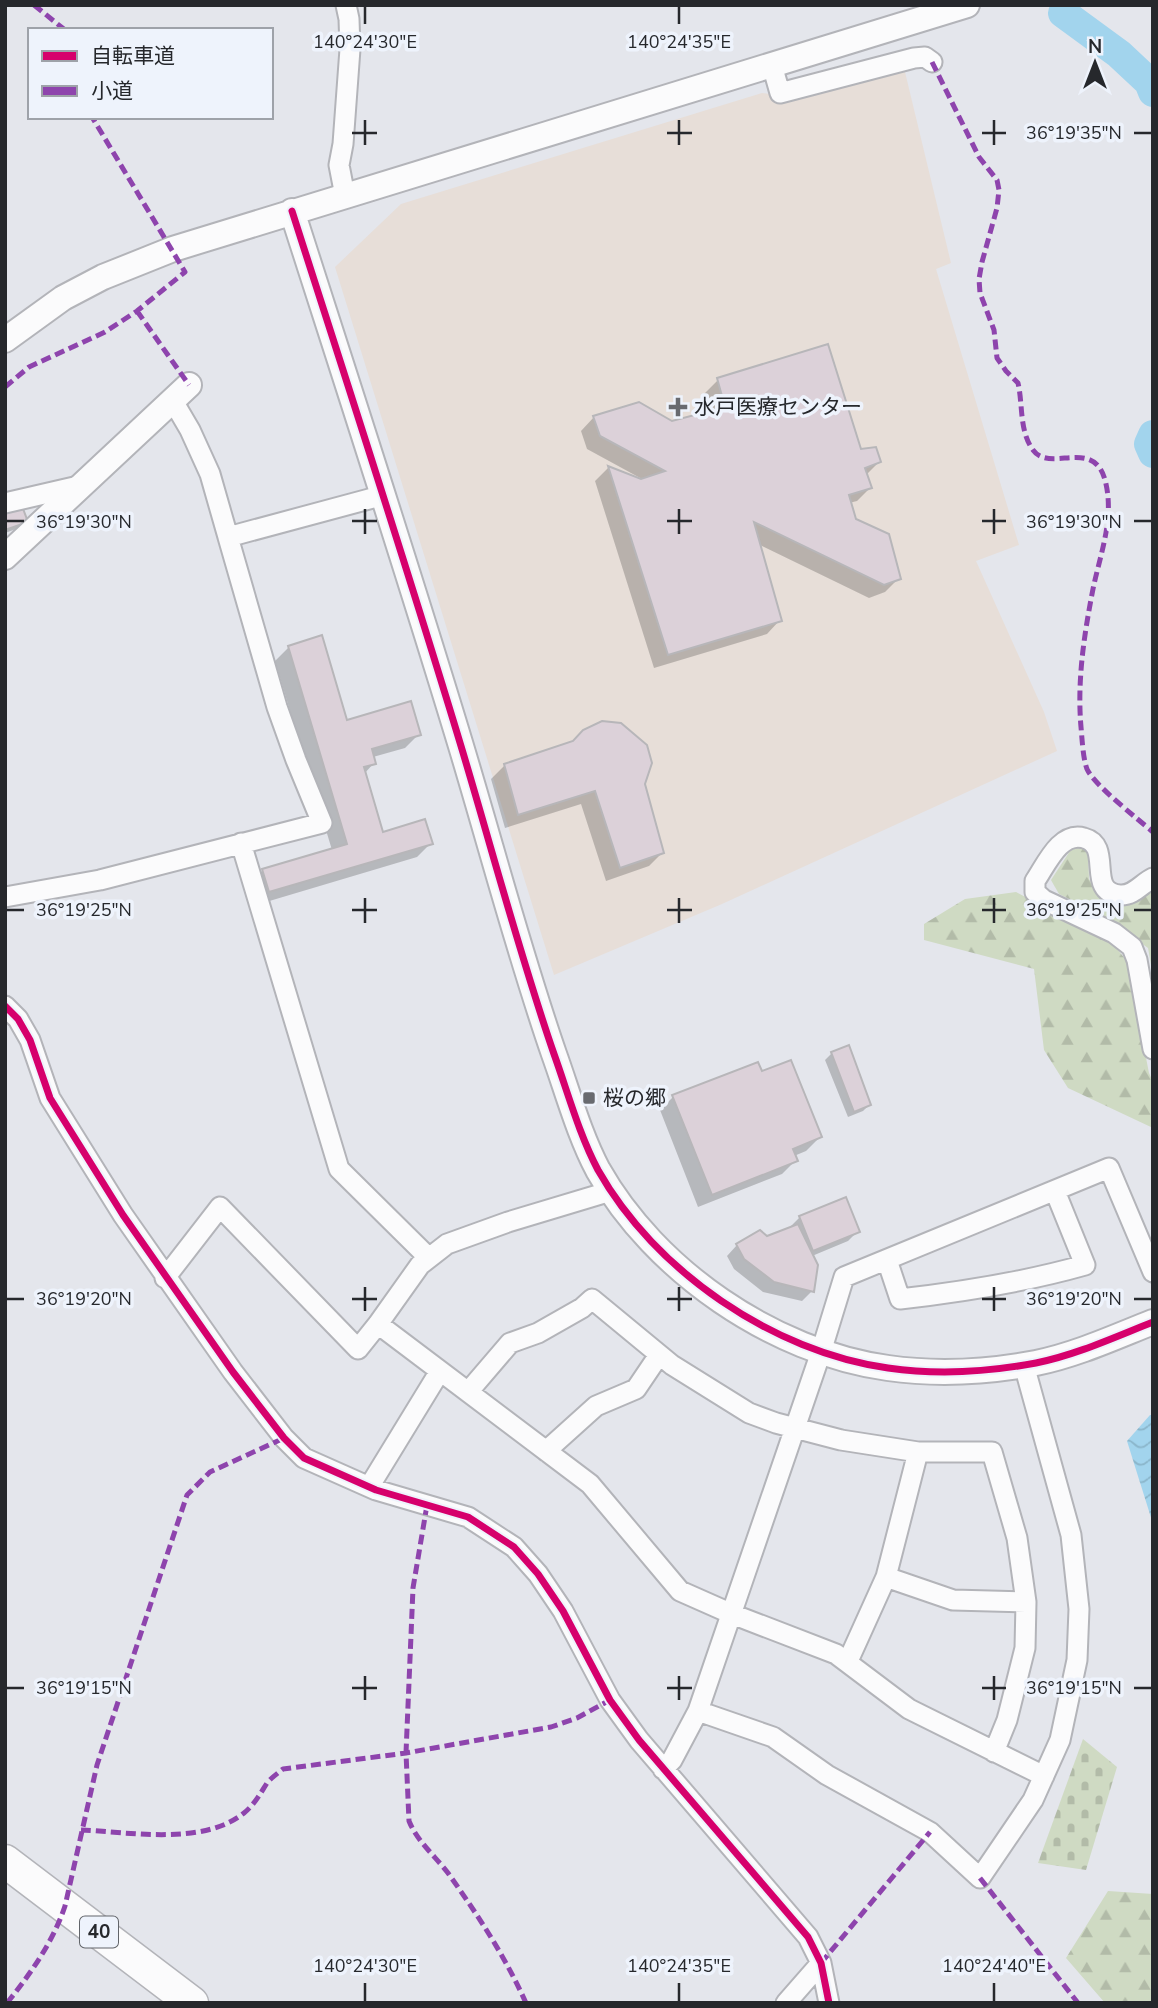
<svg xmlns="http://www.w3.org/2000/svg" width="1158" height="2008" font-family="'Nunito Sans','Noto Sans JP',sans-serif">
<defs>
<pattern id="forest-firs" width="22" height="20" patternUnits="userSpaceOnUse" patternTransform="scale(1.75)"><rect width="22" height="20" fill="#cfdac3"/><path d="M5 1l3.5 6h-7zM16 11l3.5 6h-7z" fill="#b2bba8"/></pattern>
<pattern id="cemetery-stones" width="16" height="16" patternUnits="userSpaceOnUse" patternTransform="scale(1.75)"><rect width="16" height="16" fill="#cfdac3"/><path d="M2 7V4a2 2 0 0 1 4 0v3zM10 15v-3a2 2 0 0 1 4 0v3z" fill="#b2bba8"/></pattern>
<pattern id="water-waves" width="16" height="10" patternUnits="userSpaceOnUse" patternTransform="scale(1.75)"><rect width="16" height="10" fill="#a2d4ed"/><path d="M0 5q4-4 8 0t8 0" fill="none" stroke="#8bb6cb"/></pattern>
</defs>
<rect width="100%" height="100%" fill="#e4e6ec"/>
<path fill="#e7ded8" d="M905,72L951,263L936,269L1019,545L976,561L1044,712L1057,751L722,904L554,975L335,267L401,204L762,93L797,97Z"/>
<path fill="url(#forest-firs)" d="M1081,846L1088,853L1089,879L1103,899L1120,906L1136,902L1149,890L1153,891V976L1148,948L1105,917L1059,894L1051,880L1070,851Z
M1016,892L1112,943L1127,961L1149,1073L1153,1082V1128L1068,1088L1044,1050L1034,969L924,940V924L965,899Z
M1108,1891L1153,1894V2003H1105L1066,1958Z"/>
<path fill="url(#cemetery-stones)" d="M1083,1739L1117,1767L1086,1870L1038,1863Z"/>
<path fill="url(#water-waves)" d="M1150,1415H1153V1524L1127,1441Z"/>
<path fill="#0003" d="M718,380L879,462L866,475L870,488L857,501L849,503L854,520L899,578L885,592L869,598L758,544L780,620L767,634L654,668L595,481L608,468L641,481L642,479L587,449L581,431L594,417L671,423L709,413L704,394Z
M5,513L26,522L19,528L5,533Z
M289,647L346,722L419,734L405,748L373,757L374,763L364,774L382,834L431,843L417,857L256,905L249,884L263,870L332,850L275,661Z
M505,765L643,784L662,853L649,866L606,881L581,804L505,828L491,779Z
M832,1053L869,1105L863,1111L848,1117L825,1060Z
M761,1074L820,1137L806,1151L794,1156L796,1160L782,1174L698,1207L660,1110L673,1097Z
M800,1217L858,1231L848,1241L812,1256V1291L802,1301L763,1292L734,1269L727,1256L737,1245L767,1238L790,1229V1227Z"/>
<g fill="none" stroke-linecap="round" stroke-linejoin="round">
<path stroke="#a2d4ed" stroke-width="30" d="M1063,13L1119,54L1149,82L1153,92
M1153,435L1149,444L1153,453"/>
</g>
<path fill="#dcd1d9" stroke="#b7b6b9" stroke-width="2" d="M828,344L861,449L876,447L881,462L865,468L872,488L849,495L856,519L889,534L901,579L884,585L754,522L782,621L668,655L608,466L641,479L665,471L600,436L593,416L639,402L672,421L725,407L717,378Z
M22,506L28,522L5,530V511Z
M322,635L347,720L411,701L421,735L372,749L376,764L364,767L383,832L425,819L433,844L269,892L262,869L347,844L288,646Z
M602,721L621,723L647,745L652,763L645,784L664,853L620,868L595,791L518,815L504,764L573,741L583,730Z
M849,1045L871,1105L854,1112L831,1052Z
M791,1060L822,1137L793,1149L798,1161L712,1195L672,1095L758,1062L762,1071Z
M846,1197L860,1232L813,1251L799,1216Z
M798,1224L818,1265L814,1292L774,1282L744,1259L736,1244L760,1230L767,1236Z"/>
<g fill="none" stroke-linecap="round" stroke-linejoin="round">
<defs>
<path id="minor" d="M772,65L780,93L914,58L925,57L932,62
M345,196L339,165L343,144L350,49L349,19L346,5
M173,401L190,430L210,474L228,537
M5,503L83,485
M241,843L339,1169L429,1258
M1153,878C1142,883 1134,896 1120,895C1085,892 1114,846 1084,838C1060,831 1046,865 1035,881V892L1044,900L1114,933L1132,947L1137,960L1153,1049
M5,897L100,880L322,823L296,760L277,707L228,537L384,495
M5,1006L18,1019L30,1040L50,1098L123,1215L233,1372L284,1438L304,1458L376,1490L468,1517L514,1547L538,1574L563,1611L610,1700L639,1740L808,1937L821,1963L829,2003
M887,1260L900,1299C962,1292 1025,1282 1085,1265L1055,1191
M165,1278L220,1207L358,1349L378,1324L420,1265L447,1244L508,1222L611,1191
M378,1324L590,1484L680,1591L732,1614L836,1654L909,1709L1044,1776
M468,1392L510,1343L538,1333L582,1308L592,1299L672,1365L749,1413L776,1423L841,1440L918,1452H992L1017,1538L1026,1602L1025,1648L1007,1720L994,1752
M546,1451L596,1406L636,1389L659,1355
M369,1487L440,1371
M886,1577L953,1600L1026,1602
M848,1661L886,1577L918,1452
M698,1711L773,1737L827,1775L930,1832L980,1878L1033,1800L1060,1740L1077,1660L1079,1609L1071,1535L1024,1365
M663,1769L672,1760L698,1711L821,1352L844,1277L1109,1168L1153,1272
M786,2003L821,1963"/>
<path id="tertiary" d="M292,211C349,389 407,567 461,746C492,849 519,953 554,1054C568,1093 579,1134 598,1170C655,1271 773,1352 888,1368C937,1375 988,1372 1036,1363C1076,1355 1115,1337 1153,1322
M5,340L63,298L103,277L173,249L967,5
M5,557L189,385"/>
<path id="primary" d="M5,1861L192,2003"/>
</defs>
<use href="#minor" stroke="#b3b4b9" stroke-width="23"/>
<use href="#tertiary" stroke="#b3b4b9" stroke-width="28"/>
<use href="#primary" stroke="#b3b4b9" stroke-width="35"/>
<use href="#minor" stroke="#fbfbfc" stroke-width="19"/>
<use href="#tertiary" stroke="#fbfbfc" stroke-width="24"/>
<use href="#primary" stroke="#fbfbfc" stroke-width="32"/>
<path stroke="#8e44ad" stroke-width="5" stroke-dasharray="10 5" stroke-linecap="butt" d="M34,5L65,30
M932,62L979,157L997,180L999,190L997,208L982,262L979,279L980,293L994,330L997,358L1006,371L1018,383C1023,404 1019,431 1033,450C1050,474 1096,435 1106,484C1114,520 1100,555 1093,589C1084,635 1077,681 1081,727C1082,738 1083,759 1087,769C1094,785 1138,819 1153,832
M137,311L189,385
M5,387L29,367L105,332L137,311L185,272L92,117
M427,1505L413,1588L406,1753L409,1821C417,1841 435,1856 448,1873C477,1914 505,1956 526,2003
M81,1830C130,1832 203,1846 244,1813C255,1804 260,1794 267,1783C271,1778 278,1773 283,1769L406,1753L551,1727L577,1718L610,1700
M980,1878L1078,2003
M821,1963L930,1832
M7,2003C31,1973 53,1942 65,1906L97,1765L187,1495L210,1472L284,1438"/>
<defs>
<path id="cycleway" d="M292,211C349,389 407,567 461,746C492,849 519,953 554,1054C568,1093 579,1134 598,1170C655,1271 773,1352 888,1368C937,1375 988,1372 1036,1363C1076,1355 1115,1337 1153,1322
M5,1006L18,1019L30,1040L50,1098L123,1215L233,1372L284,1438L304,1458L376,1490L468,1517L514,1547L538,1574L563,1611L610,1700L639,1740L808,1937L821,1963L829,2003"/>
</defs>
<use href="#cycleway" stroke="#eef3fc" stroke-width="11"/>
<use href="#cycleway" stroke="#d6006c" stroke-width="7"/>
</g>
<path fill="none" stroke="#26282c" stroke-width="2.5" d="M365,7V24M679,7V24M365,120V145M679,120V145M994,120V145M352,133H377M667,133H692M982,133H1006M1134,133H1151M365,509V534M679,509V534M994,509V534M7,521H24M352,521H377M667,521H692M982,521H1006M1134,521H1151M365,898V923M679,898V923M994,898V923M7,910H24M352,910H377M667,910H692M982,910H1006M1134,910H1151M365,1287V1311M679,1287V1311M994,1287V1311M7,1299H24M352,1299H377M667,1299H692M982,1299H1006M1134,1299H1151M365,1676V1700M679,1676V1700M994,1676V1700M7,1688H24M352,1688H377M667,1688H692M982,1688H1006M1134,1688H1151M365,1983V2001M679,1983V2001M994,1983V2001"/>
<g fill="#686a6f" stroke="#eef3fc" stroke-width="2.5">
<path d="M674.5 396.5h7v7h7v7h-7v7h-7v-7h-7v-7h7z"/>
<rect x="582" y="1091" width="14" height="14" rx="3.5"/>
</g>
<g text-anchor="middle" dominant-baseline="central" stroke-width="7" stroke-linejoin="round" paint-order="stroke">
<rect fill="#eef3fc" stroke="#62656a" stroke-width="2" x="80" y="1916.5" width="38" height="31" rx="5"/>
<g font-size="19" font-weight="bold" fill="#26282c">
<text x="99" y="1932">40</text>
</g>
<g font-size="21" fill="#26282c" stroke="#eef3fc" text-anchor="start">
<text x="694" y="407">水戸医療センター</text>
<text x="603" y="1098">桜の郷</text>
</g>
</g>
<g font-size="18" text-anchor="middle" fill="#26282c" stroke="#eef3fc" stroke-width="7" stroke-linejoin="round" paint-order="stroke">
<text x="365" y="48">140°24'30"E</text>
<text x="679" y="48">140°24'35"E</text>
<text x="1074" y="139">36°19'35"N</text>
<text x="84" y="528">36°19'30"N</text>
<text x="1074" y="528">36°19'30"N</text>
<text x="84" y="916">36°19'25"N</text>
<text x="1074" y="916">36°19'25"N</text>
<text x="84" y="1305">36°19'20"N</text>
<text x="1074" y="1305">36°19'20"N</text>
<text x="84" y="1694">36°19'15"N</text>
<text x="1074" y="1694">36°19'15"N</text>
<text x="365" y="1972">140°24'30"E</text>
<text x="679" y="1972">140°24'35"E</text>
<text x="994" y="1972">140°24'40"E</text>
</g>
<rect width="1158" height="2008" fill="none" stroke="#26282c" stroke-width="14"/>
<rect x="28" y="28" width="245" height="91" fill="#eef3fc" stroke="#9ea2a9" stroke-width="2"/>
<rect x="42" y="51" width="35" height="10" fill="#d6006c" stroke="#9ea2a9" stroke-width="2"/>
<text x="91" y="63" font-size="21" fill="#26282c">自転車道</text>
<rect x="42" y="86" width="35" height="10" fill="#8e44ad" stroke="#9ea2a9" stroke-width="2"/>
<text x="91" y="98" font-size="21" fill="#26282c">小道</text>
<g transform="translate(1095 63)" stroke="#eef3fc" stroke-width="5" paint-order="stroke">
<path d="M0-5L12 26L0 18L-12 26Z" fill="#26282c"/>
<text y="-10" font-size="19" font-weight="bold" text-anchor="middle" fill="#26282c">N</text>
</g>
</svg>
